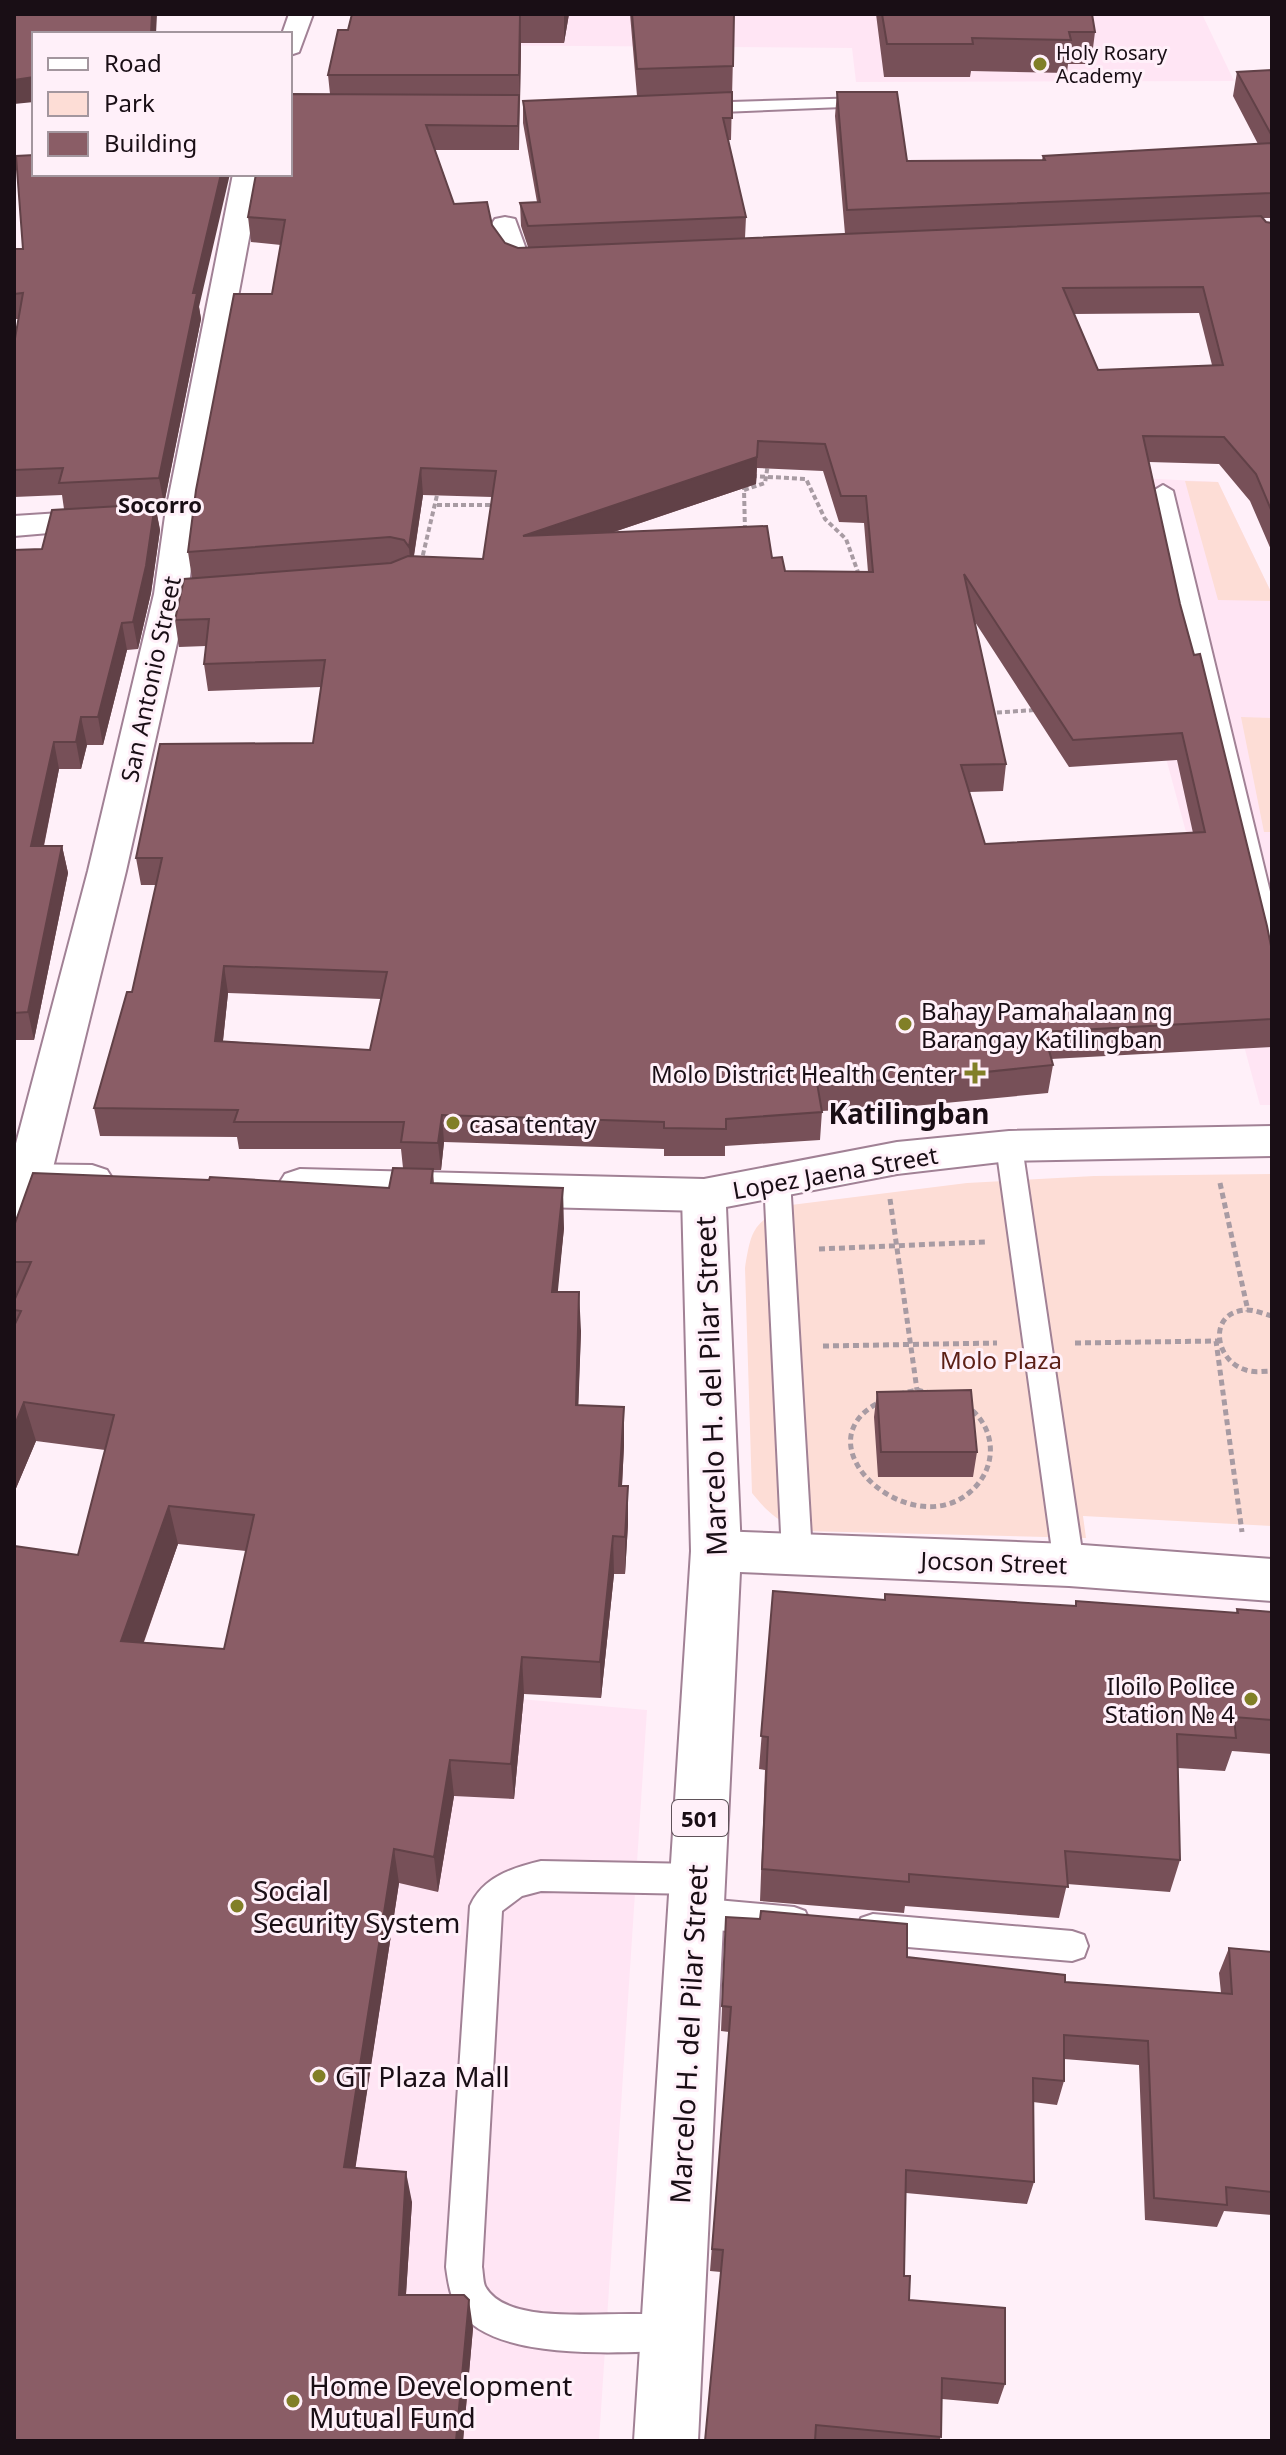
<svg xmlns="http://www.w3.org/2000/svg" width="1286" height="2455" font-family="'Noto Sans',sans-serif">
<rect width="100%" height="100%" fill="#fff0f9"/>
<path fill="#ffe5f4" d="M456,14H1202L1234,81L856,82L852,48L448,45Z
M1097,476L1218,482L1272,594V1105H1260L1128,618Z
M14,1655L647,1710L599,2441H14Z"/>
<path fill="#fdddd6" d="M1185,481L1218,482L1272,594V601L1218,600Z
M1241,717L1272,718V832H1264Z
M1272,1174V1526L1083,1516L1086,1538L804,1531C780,1523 768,1513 752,1493L745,1268C751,1229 754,1221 791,1205L967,1183L1094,1176Z"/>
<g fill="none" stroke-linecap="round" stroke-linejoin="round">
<defs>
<path id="service" d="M863,98L868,100V106L698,113L690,108L698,103Z
M1163,485L1173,491L1272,900V956L1264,954L1260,948L1153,491Z
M1009,1137L1018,1140L1022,1146L1084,1565L1079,1574L1069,1577L1059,1574L1054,1565L996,1146L1000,1140Z
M777,1170L786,1172L790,1179L812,1554L807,1563L797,1566L787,1563L782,1554L764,1179L768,1172Z
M541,1861L696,1864L707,1869L712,1879L707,1889L696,1894L541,1891L522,1896L502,1911L482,2267C483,2272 483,2281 485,2286C511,2335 641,2302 685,2320L690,2333L685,2346L672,2351C616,2352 492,2362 458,2309C450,2297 448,2281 446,2267L470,1906C483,1877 512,1868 541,1861Z
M694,1898L794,1907L805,1911L810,1922L805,1933L794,1937L694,1928L683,1924L678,1913L683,1902Z
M873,1914L1072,1931L1084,1935L1088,1946L1084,1957L1072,1961L873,1944L861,1940L857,1929L861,1918Z"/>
<path id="minor" d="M289,14H313L299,52L290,55V34H282Z
M233,174H261L197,516L188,594L126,871L50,1180L30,1229L14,1234V1151L88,871L154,594L165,516Z
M505,217L515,219L527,252L571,253L575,259L571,265C552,270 528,272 509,267L496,249L491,225L495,219Z
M107,510L119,513L123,520L119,527L14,536V516Z
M716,1531L1069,1544L1272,1559V1601L1069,1586L716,1571L699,1565L691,1551L699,1537Z"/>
<path id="secondary" d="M14,1164L92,1165L107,1170L114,1181L107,1192L92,1197L14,1196Z
M300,1169L704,1179L719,1184L726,1195L719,1206L704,1211L300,1201L285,1196L278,1185L285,1174Z"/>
<path id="primary" d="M1272,1126V1156L1009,1161L897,1174L726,1207L741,1551L698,2441H634L691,1551L682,1195L689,1184L704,1179L897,1142L1009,1131Z"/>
</defs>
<use href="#service" stroke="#a18195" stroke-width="4"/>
<use href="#minor" stroke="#a18195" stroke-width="4"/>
<use href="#secondary" stroke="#a18195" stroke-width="4"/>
<use href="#primary" stroke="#a18195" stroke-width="4"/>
<path stroke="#a89ba3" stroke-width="4" stroke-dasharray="5 3" stroke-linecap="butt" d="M752,476L806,479L825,519L846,539L859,575
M437,505H496
M745,530L744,490L765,483L768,464
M421,563L438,491
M989,713L1035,710"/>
<path stroke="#a89ba3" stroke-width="5" stroke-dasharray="6 4" stroke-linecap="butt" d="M1220,1183L1248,1311
M890,1199L917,1390
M819,1249L985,1242
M1272,1316C1264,1314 1255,1310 1247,1310C1207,1311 1214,1361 1246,1370C1254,1373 1264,1371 1272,1371
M1075,1343L1216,1341L1242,1532
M823,1346L997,1343
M917,1390C929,1393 942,1395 953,1399C995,1415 1003,1464 970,1492C903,1550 770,1419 917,1390Z"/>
<use href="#service" fill="#fff" fill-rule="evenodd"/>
<use href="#minor" fill="#fff" fill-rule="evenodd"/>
<use href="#secondary" fill="#fff" fill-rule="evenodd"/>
<use href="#primary" fill="#fff" fill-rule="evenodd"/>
</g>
<path fill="#775058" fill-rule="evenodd" d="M352,14H569L564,43H521L519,150H435L454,204L492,225L505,243L518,248L528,247L521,226L520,203L537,202L523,123V101L637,96L630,14H734L731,140H728L746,217L745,238L845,234L835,116L837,92L907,161L1042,160L1043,156L1258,144L1233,96L1237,72L1272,70V220L1270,218H1263L1266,222L1272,223V552L1250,501L1219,464L1149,462L1180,604L1272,951V1047L1051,1059L1053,1065L1048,1093L914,1106L822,1111L820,1140L725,1146V1156H664V1149L444,1142L441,1170H433L434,1184L564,1228L557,1292L581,1331L578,1406L624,1407V1445L622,1486L628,1524L625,1574H614L601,1698L524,1694L514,1799L454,1796L438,1892L399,1883L355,2168L412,2202L406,2295L473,2328L463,2441H14V1539L15,1546L78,1555L105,1450L36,1441L14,1493V1226L389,1188L403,1168L401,1149H239L237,1137L100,1136L94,1108L132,992L156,885H141L136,858L313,743L321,687L208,691L204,664L206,646L179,647L175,620L192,578L188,552L272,294L281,245L251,242L248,217L330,94L328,75L348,30ZM1199,313L1212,365L1098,370L1074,314ZM757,468L823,471L839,522L864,523L868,572L785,571L772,558L614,532L756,484ZM423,495L492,497L483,559L414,556ZM975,622L1069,767L1177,760L1193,833L985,844L969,792L1003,791L1006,764ZM228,993L381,999L370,1050L223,1041ZM178,1544L246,1551L224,1649L144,1642Z
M876,14H1092L1095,32L1091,64H1068L1067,73L971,71L970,77H884Z
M14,249H23L199,307L201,319L164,504L155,505L160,530L151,593L138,649L127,650L103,745H87L81,769H59L44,846H62L68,873L34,1040H14V550L42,549L64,509L62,495L14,497V344L18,319H14Z
M877,1392L977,1452L973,1477H878L874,1417Z
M773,1591L885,1600V1594L1075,1606L1076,1601L1236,1613L1237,1609L1272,1612V1754L1232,1751L1225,1771L1178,1768L1180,1860L1170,1892L1067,1884L1059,1918L905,1906L904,1913L760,1901L765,1770L759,1769Z
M726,1917L907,1957L1065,1982L1221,1993L1219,1973L1229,1948L1272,1952V2215L1224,2211L1217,2227L1145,2220L1139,2065L1064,2059V2081L1057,2105L1033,2102L1034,2182L1027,2204L906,2193L904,2276L909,2300L1005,2384L998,2404L942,2399L940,2441H705L721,2272L710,2271L729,2032L721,2031Z"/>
<path fill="#614147" d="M152,14H157L156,34H151Z
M564,14H569L564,43Z
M520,15L521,43L520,104L519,75Z
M34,77V102L14,104V80Z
M519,95V150L518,126Z
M221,174H230L199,307L201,319L164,504L159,478L193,293Z
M758,441L756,484L524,562L523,536Z
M421,468L423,495L411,574L409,547Z
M155,504L160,530L151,593L138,649L133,622Z
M122,623L127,650L103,745L98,717Z
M81,717L87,745L81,769L76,742Z
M54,742L59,769L38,873L31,846Z
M62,846L68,873L34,1040L28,1012Z
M224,966L228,993L220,1068L215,1041Z
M442,1115L444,1142L441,1170L438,1143Z
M563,1188L564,1228L554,1331L552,1292Z
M579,1292L581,1331L577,1444L576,1405Z
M24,1402L36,1441L14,1493V1427Z
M624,1407V1445L620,1524L619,1486Z
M628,1486V1524L625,1574V1537Z
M169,1506L178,1544L131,1677L121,1641Z
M613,1536L614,1574L601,1698L600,1662Z
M522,1657L524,1694L514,1799L511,1764Z
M450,1760L454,1796L438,1892L434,1857Z
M394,1849L399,1883L351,2197L344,2167Z
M406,2172L412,2202L404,2323L399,2295Z
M469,2300L473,2328L463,2441H456Z"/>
<path fill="#8a5d66" stroke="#614147" stroke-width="2" fill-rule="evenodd" d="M14,14H152L151,34H34V77L14,80Z
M352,14H564L520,15L519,75H328L338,30H348Z
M632,14H734L733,66L637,69Z
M882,14H1092L1095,32H1069L1071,40L972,38L973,44H887Z
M1272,70V136L1237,72Z
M732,92V118H723L746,217L528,226L520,203L540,202L523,101Z
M837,92H897L907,161L1045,160L1043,156L1272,143V193L847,210Z
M290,94L519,95L518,126L426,125L454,204L487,202L492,225L505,243L518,248L1261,216L1266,222L1272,223V512L1256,474L1224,437L1143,436L1180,604L1194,655L1200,654L1267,926L1272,951V1019L1044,1032L1053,1065L918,1079L817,1083L822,1112L726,1119V1129L664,1128V1122L442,1115L438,1143L401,1142L404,1122H234L238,1110L94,1108L127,992H132L162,858H136L160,744L313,743L325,660L204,664L209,619L175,620L184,579L391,563L408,556L483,559L496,471L421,468L409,547L404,540L390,537L188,552L196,490L234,294H272L285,220L248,217L256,174H290ZM1203,287L1223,365L1098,370L1063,288ZM758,441L825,444L841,496H866L873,572L785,571L782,557L772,558L767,526L523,536L757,457ZM964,574L1073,740L1182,733L1205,832L985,844L961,765L1006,764ZM224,966L387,972L370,1050L215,1041Z
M34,155V174H221L193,293H197L159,478L59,483L63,468L14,470V344L23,293L14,294V249H23L16,156Z
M155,504L146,566L133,622L122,623L98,717H81L76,742H54L31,846H62L28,1012L14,1013V550L42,549L52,510Z
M393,1168L433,1169L431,1183L563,1188L552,1292H579L576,1405L624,1407L619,1486H628L625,1537L613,1536L600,1662L522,1657L511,1764L450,1760L434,1857L394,1849L344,2167L406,2172L399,2295H464L469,2300L456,2441H14V1546L78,1555L114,1415L24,1402L14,1427V1326L21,1311L14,1310V1301L31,1262H14V1226L33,1173L209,1180L210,1177L389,1188ZM169,1506L254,1515L224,1649L121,1641Z
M971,1390L977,1452H881L877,1392Z
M773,1591L885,1600V1594L1076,1606V1601L1238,1613L1237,1609L1272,1612V1720L1234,1717L1236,1738L1177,1734L1180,1860L1065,1851L1068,1887L909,1874V1882L762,1869L768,1737L761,1736Z
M761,1911L907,1924V1957L1065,1975V1982L1232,1994L1229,1948L1272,1952V2192L1226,2187L1227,2205L1154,2198L1148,2041L1064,2035V2081L1033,2078L1034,2182L906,2170L904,2276H910L909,2300L1005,2308V2384L942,2378L941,2437L816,2425L815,2441H705L723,2250L712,2249L731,2007L722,2006L726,1917L760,1919Z"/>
<g fill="#817f27" stroke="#fff0f9" stroke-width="3">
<circle cx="1040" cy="64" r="8"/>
<circle cx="905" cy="1024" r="8"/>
<path d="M971 1061h8v8h8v8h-8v8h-8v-8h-8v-8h8z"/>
<circle cx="453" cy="1123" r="8"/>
<circle cx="1251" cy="1699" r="8"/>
<circle cx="237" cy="1906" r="8"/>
<circle cx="319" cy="2076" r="8"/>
<circle cx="293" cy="2401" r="8"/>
</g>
<g text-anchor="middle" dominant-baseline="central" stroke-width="6" stroke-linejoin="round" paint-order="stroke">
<g font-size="20" fill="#190e15" stroke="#fff0f9" text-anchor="start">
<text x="1056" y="52">Holy Rosary<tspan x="1056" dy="23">Academy</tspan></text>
</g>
<g font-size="22" font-weight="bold" fill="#190e15" stroke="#fff0f9">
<text x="160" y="504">Socorro</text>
</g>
<rect fill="#fff0f9" stroke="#5e5259" stroke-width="2" x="672" y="1800" width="56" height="36" rx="6"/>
<g font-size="22" font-weight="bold" fill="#190e15">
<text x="700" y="1818">501</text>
</g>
<g font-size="24" fill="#190e15" stroke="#fff0f9">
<text transform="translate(150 679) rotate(-78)">San Antonio Street</text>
<text transform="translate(835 1172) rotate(-10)">Lopez Jaena Street</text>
<text transform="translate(994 1562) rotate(2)">Jocson Street</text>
</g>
<g font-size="24" fill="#190e15" stroke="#fff0f9" text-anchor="start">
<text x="921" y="1010">Bahay Pamahalaan ng<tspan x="921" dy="28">Barangay Katilingban</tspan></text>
<text x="957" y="1073" text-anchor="end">Molo District Health Center</text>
<text x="469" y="1123">casa tentay</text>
<text x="1235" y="1685" text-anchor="end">Iloilo Police<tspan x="1235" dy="28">Station № 4</tspan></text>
</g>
<g font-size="24" fill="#5c2016" stroke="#fff0f9">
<text x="1001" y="1359">Molo Plaza</text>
</g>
<g font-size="28" font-weight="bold" fill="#190e15" stroke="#fff0f9">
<text x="909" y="1113">Katilingban</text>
</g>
<g font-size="28" fill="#190e15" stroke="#fff0f9">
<text transform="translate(710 1386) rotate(-92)">Marcelo H. del Pilar Street</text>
<text transform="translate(688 2034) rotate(-87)">Marcelo H. del Pilar Street</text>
</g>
<g font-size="28" fill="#190e15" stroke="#fff0f9" text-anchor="start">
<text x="253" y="1890">Social<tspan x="253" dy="32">Security System</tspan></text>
<text x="335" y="2076">GT Plaza Mall</text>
<text x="309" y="2385">Home Development<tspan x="309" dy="32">Mutual Fund</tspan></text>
</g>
</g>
<rect width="1286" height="2455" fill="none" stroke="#190e15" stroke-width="32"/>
<rect x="32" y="32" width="260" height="144" fill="#fff0f9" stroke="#a3969e" stroke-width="2"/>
<rect x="48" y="58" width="40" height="12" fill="#ffffff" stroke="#a3969e" stroke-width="2"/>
<text x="104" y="72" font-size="24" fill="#190e15">Road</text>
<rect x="48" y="92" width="40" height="24" fill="#fdddd6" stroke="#a3969e" stroke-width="2"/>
<text x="104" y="112" font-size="24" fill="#190e15">Park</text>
<rect x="48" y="132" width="40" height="24" fill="#8a5d66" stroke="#a3969e" stroke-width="2"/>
<text x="104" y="152" font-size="24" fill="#190e15">Building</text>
</svg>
